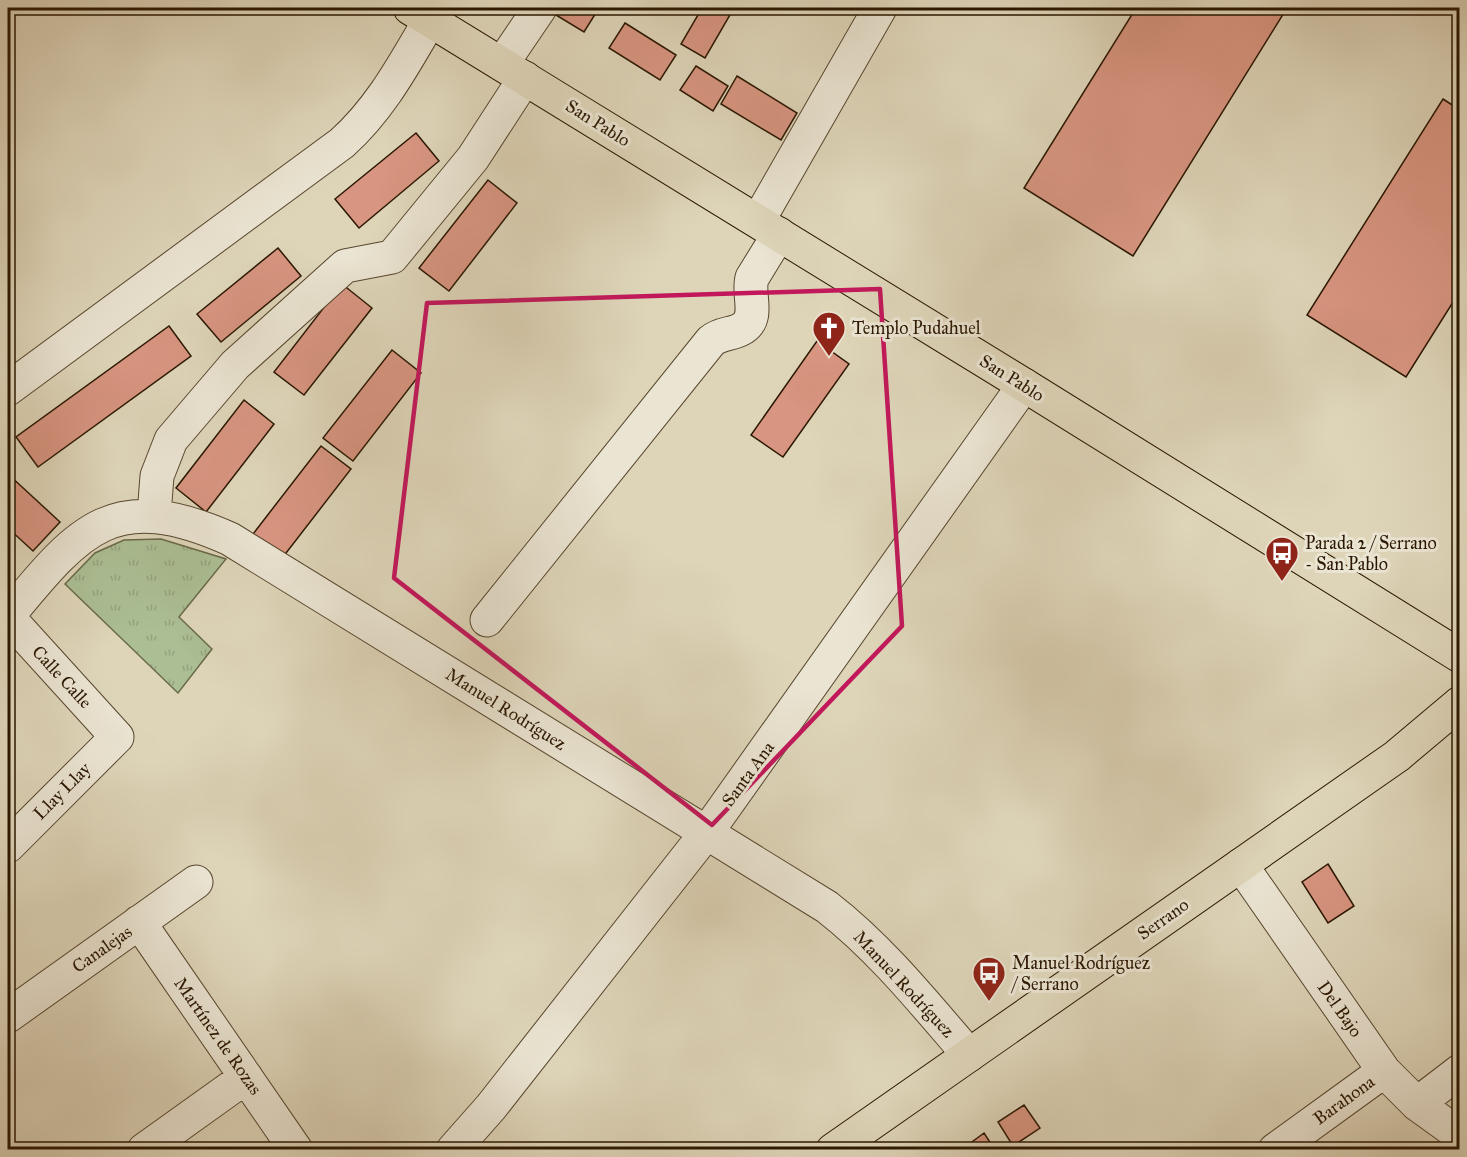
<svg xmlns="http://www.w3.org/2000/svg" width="1467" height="1157" font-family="'IM FELL Great Primer',serif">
<defs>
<pattern id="park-tufts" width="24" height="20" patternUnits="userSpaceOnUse" patternTransform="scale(1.5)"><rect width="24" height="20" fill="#abbe94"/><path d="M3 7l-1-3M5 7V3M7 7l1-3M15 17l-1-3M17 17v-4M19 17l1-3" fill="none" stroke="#93a37e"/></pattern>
</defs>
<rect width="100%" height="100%" fill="#ded5b9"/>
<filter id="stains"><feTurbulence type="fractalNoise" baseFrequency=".00333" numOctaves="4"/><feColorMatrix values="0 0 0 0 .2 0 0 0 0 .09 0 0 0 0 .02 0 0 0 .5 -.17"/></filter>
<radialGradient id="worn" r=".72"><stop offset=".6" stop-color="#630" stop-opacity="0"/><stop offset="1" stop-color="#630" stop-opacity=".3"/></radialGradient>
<path fill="url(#park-tufts)" stroke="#6a6a4a" stroke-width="1.5" d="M161,539L226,559L179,617L212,649L178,693L65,584L95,553L124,540Z"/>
<path fill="#d89581" stroke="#2a1700" stroke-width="1.5" d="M554,8H599L584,32L551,12Z
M702,8H734L705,58L681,44Z
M1136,8H1287L1133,256L1024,188Z
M625,23L676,55L660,80L609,48Z
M696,66L728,86L713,111L680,90Z
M737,76L797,113L781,140L721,104Z
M1443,99L1460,110V291L1406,377L1307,315Z
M416,133L439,161L359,228L335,199Z
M488,180L517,203L449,291L419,268Z
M278,248L301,276L221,342L197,314Z
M342,284L372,308L304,395L274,372Z
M169,326L191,356L38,467L16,437Z
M817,341L849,364L783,457L751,435Z
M392,350L421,373L353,461L323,438Z
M244,400L274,424L206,512L176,488Z
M321,446L351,469L283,557L253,534Z
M8,474L60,522L33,551L8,528Z
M1328,864L1354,906L1328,923L1302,882Z
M1024,1105L1040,1128L1013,1146L998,1122Z
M984,1133L995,1150H961Z"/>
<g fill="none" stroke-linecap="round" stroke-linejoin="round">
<defs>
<path id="minor" d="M502,64L540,8
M758,221L880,8
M8,389L342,143C381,108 404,64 430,20
M154,515L157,476L171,440L235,365L345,266L392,257L473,158L525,78
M8,616C80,529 113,487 230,539L827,907C881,949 924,1003 969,1055
M8,617L117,737L8,846
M487,620L711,341C722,332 733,335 743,328C760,317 747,294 752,278L779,234
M1241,865L1384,1071L1417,1104L1460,1135
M139,922L296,1150
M8,1016L196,882
M1417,1104L1460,1071
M144,1150L246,1077
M453,1150L491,1107L707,832L1024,385
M1275,1150L1384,1071"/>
<path id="major" d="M410,8L1024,385L1460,656
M833,1150L1397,756L1460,703"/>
</defs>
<use href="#minor" stroke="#57462e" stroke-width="35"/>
<use href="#major" stroke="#2a1700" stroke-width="35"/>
<use href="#minor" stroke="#eae4d2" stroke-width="33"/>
<use href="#major" stroke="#ded5b9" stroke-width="33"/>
</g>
<path fill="none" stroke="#c2185b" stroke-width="4.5" stroke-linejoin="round" d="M880,289L902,626L712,825L394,578L427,303Z"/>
<defs>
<symbol id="church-pin" viewBox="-11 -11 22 30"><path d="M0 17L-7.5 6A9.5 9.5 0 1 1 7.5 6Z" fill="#8f2418" stroke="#eae4d2"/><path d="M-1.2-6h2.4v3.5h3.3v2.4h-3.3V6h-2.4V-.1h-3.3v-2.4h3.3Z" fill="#fff"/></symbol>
<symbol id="bus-pin" viewBox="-11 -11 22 30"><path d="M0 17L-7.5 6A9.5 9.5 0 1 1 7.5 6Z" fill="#8f2418" stroke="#eae4d2"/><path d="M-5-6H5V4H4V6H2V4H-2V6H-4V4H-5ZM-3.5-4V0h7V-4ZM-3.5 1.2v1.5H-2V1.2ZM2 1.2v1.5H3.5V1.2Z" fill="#fff"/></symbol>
</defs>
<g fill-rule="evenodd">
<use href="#church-pin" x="810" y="309" width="38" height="52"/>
<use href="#bus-pin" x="1263" y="534" width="38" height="52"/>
<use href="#bus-pin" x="970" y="954" width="38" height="52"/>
</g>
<g text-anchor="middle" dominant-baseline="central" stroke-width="6" stroke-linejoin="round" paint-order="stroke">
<g font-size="18" fill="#2a1700" stroke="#eae4d2">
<text transform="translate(598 123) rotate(32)">San Pablo</text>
<text transform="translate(1012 378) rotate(32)">San Pablo</text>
<text transform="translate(62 677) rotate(47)">Calle Calle</text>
<text transform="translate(506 709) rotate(32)">Manuel Rodríguez</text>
<text transform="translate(748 774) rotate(-54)">Santa Ana</text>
<text transform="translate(62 791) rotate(-45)">Llay Llay</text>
<text transform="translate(1163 919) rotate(-35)">Serrano</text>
<text transform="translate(102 949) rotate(-35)">Canalejas</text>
<text transform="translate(904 984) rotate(47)">Manuel Rodríguez</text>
<text transform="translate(1340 1009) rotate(55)">Del Bajo</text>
<text transform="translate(218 1036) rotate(55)">Martínez de Rozas</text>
<text transform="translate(1344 1100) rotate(-36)">Barahona</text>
</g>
<g font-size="18" fill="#2a1700" stroke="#eae4d2" text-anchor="start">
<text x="852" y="328">Templo Pudahuel</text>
<text x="1305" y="543">Parada 2 / Serrano<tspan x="1305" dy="21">- San Pablo</tspan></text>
<text x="1012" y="963">Manuel Rodríguez<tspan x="1012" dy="21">/ Serrano</tspan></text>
</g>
</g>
<rect width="1467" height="1157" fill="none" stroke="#ded5b9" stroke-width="30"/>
<rect x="9" y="9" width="1449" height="1139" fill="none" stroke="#2a1700" stroke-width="3"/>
<rect x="15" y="15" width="1437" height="1127" fill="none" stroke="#2a1700" stroke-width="1.5"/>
<rect width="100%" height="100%" filter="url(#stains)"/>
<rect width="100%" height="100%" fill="url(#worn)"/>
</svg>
